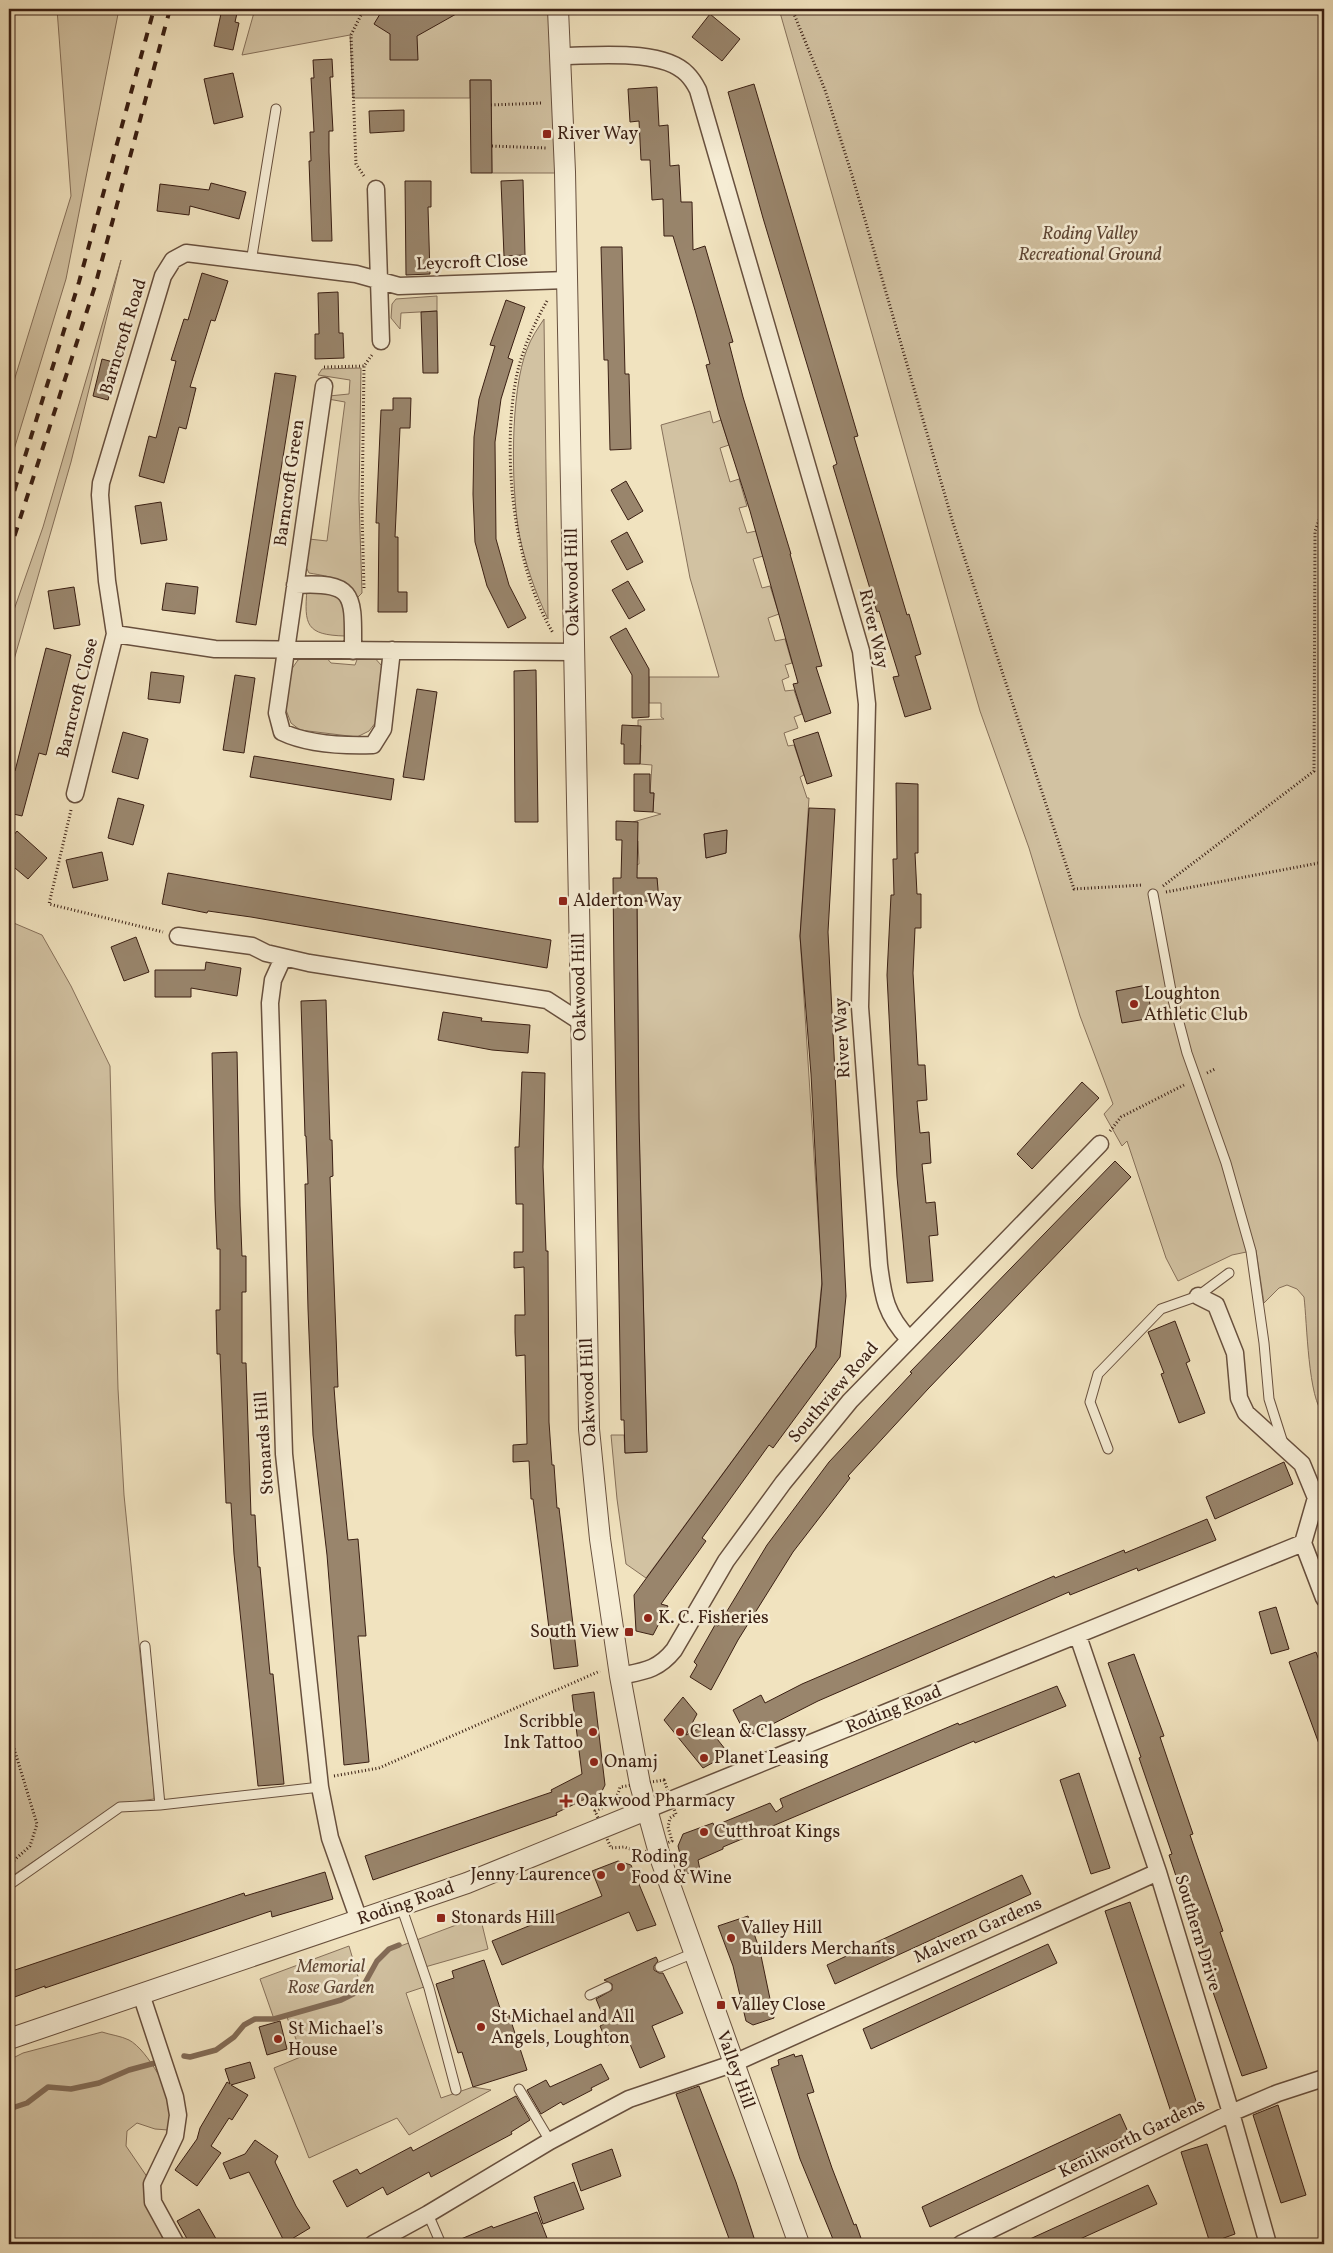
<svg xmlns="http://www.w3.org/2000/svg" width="1333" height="2253" font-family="Vollkorn,serif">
<rect width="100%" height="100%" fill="#f1e3bf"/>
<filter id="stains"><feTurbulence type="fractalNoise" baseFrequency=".004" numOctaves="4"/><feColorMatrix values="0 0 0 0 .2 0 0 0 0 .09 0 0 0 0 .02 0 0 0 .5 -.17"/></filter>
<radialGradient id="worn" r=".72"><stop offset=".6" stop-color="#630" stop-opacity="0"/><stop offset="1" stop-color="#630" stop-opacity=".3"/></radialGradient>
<path fill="#d2c2a2" stroke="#86705a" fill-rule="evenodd" d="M57,9H119L66,279L9,466V397L71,196Z
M255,9H554L562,173H492L491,80H470V98H353L350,35L242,55Z
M779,9H1324V1414C1308,1401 1307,1321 1304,1297L1297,1289L1287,1285L1279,1288L1264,1303L1256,1250L1232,1255L1178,1281L1166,1258L1127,1141L1122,1146L1104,1114L1113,1104L1080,1016L1029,848L980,711Z
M121,260L71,462L9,677V624L43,527Z
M437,296V311L401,313L400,329L391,318L392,304L396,299Z
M544,319L548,619C535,592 525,563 519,533C511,487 510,392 527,349C531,338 538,328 544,319Z
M361,368L359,499L362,593L355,600C345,578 332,577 309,573L305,565L309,539L327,541L345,402L328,399L329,396L349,394L350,380L318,375L322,369Z
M710,411L713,423L721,420L729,445L720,448L730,482L739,479L747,506L739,508L747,533L756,531L763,556L753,559L762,588L770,586L779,614L768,618L775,641L785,639L792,663L785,665L789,677L782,680L785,691L794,690L802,714L794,717L798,728L784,733L788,746L794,745L804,775L800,777L807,798H809L800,936L822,1280L815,1351H813L646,1578L626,1564L617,1499L611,1435H624L625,1453L647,1452L639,1130L637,901H657V878H628L629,867L639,864L638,841L633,840V822L661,814L653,812L654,793H650L652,765L640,764L641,745L638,744V720L664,719L661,717V703H649V677H719L690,578L661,425ZM727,830L726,853L706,858L704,834Z
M307,589L338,595L345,609V636C306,635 304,625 307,589Z
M372,655L382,666L376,722L369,731L357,737L300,730L291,723L286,710L291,670L298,660L303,657L325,656L331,663L355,665L358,657Z
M9,921L42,935L71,986L110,1066L118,1389L124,1495L154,1792V1799L118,1804L9,1878Z
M480,1916L488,1949L418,1969L424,1987L406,1993L441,2098L473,2087L491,2090L409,2135L397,2118L309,2158L274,2068L303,2056L286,2015L274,2019L260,1979L349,1946L362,1990L379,1959L390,1950Z
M102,2032C111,2035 121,2036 129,2040C148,2050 171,2095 178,2115L168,2130L155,2129L137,2123L127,2131L126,2146L152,2184L176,2244H9V2060L23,2053Z"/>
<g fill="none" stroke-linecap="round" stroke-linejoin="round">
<path stroke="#836c57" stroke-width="5.5" d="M184,2056L190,2057L216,2050L234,2037L244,2025L255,2019H274L341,2000L361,1990L377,1961L389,1949L399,1945
M9,2109L27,2103L48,2087L71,2089L99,2083L129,2070L155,2063"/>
</g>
<path fill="#99856c" stroke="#3a1f13" d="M222,9H238L235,22L239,23L233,50L214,46Z
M383,9H465L417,36L418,60H390V34L374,24Z
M710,14L740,39L722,61L692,37Z
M332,59L333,77H330L333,131H329V152L332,241H312L309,161H311L310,132H314L311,78H314L313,60Z
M233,73L243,117L214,124L204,79Z
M470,80H491L492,173H471Z
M754,84L858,436L854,437L907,615L909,614L921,654L915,656L931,709L905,717L893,677L899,676L879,611L877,612L833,466L837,464L763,218L728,92Z
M657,87L659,126L668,125L670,166L679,165L681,202H692L693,250L705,246L733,342L729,343L743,397L791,554H790L822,666L816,667L831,713L805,722L793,684L798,683L750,511L719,414L706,365L710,364L695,310L673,236H664L663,199L652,200L650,160H641L639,121L630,122L628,89Z
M404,110V131L370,133L369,111Z
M523,180L525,255L504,256L501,181Z
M405,181H431V207H428L430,274L406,275Z
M211,183L246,192L239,219L190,206L189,215L157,211L160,184L209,190Z
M601,247H622L625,374H629L631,449L610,450L608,360H604Z
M202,273L228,281L215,321L211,320L190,387L196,388L186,429L179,427L164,483L139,476L149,436L156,438L176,361L171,360L184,319L188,320Z
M338,292L339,333H343L344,358L315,359V334H319L318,293Z
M506,300L525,307L508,358L513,360L501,399L495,442L496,539L509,585L526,618L508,628L487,586L475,542L473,494L474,437L479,399L495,346L490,345Z
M437,311L438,373H423L421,312Z
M102,359L117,363L108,400L93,396Z
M275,373L296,376L256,625L236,622Z
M393,398H411L410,428H400L395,537H398V592H407V612H378L379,523H376L381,410H393Z
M626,481L643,511L628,520L611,490Z
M161,502L167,540L141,544L135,506Z
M627,532L643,562L627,570L611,541Z
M628,581L645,610L629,619L612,590Z
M166,583L198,587L195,614L162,610Z
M74,587L80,625L54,629L48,591Z
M626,628L649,669V717L632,718V675L610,637Z
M46,648L71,655L46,755L39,753L22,816L9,813V770L15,771Z
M536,670L538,822H515L514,671Z
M151,672L184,676L180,703L148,699Z
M235,675L255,678L244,753L223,750Z
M417,689L437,692L424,780L403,777Z
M622,725L641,726L640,764H624V744H621Z
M123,732L148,739L138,779L112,772Z
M818,732L832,776L807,784L793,740Z
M254,756L394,779L391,800L250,777Z
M634,774H650V793H654L653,812L634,811Z
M896,783L918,784V853H915L917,894H921V928H915L913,973L918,1065H925L927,1100L917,1101L920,1133L929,1132L931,1163L922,1164L926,1203L935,1202L938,1235L929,1236L933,1281L907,1283L897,1177L887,975L891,895H894L893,859H897Z
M118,798L144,805L133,845L108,838Z
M809,808L835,809L828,932L846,1296L840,1357L773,1448L769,1445L702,1538L706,1541L661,1604L668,1606L653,1635L636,1631L634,1595L816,1347L822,1284L811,1074L800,936Z
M616,821L638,822L637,878H657L658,889V901H637L639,1119L647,1452L625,1453L624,1420H621L614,976L613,878H621L622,840H616Z
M727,830L726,853L706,858L704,834Z
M17,831L47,858L28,879L9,863V841Z
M102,852L108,880L73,888L66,860Z
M168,873L551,940L547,968L251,917L208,911L207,913L162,904Z
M136,937L149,972L124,981L111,947Z
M206,962L241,968L237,996L191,988V997H155V970H205Z
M1147,985L1152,1018L1122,1023L1116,991Z
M326,1000L330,1140H332L333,1176L330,1177L338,1387H334L337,1428L348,1540L358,1539L366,1636H358L369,1762L344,1765L327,1555L313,1435L308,1309L305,1184H308L307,1159L306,1136H305L301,1001Z
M443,1012L482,1018L481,1021L530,1025L528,1053L492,1050L438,1040Z
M237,1052L240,1206L242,1256H246V1292H242V1363H246L251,1515H255L258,1567H260L270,1674H273L284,1784L258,1786L234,1554L231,1503H226L220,1354H217L216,1310H220V1249H217L215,1201L212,1053Z
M522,1072L545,1073L543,1167L546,1251H548L549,1422L552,1465H554L557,1508H559L578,1666L554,1669L533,1499H531L529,1461L513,1462V1445L527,1444L525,1355L516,1356L515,1332V1315H525L524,1267L514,1268V1252H523V1204H516L515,1147H519Z
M1082,1082L1099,1098L1032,1169L1017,1154Z
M1115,1161L1131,1177L928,1389L848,1476L850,1478L793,1552L738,1640L711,1690L690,1677L697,1665L694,1662L715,1625L718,1626L767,1545L829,1462L912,1373L910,1372Z
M1175,1321L1190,1361L1186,1363L1205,1413L1179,1423L1161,1374L1164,1373L1148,1332Z
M1284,1462L1293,1484L1215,1519L1206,1497Z
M1207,1519L1216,1540L1138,1571L1137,1568L1070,1595L1069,1592L818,1701L747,1737L733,1710L761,1695L765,1703L802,1684L1054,1576L1055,1578L1124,1550L1125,1553Z
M1276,1607L1289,1649L1271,1654L1259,1612Z
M1316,1652L1324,1674V1752H1322L1289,1662Z
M1134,1654L1164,1736L1160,1737L1193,1834L1190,1835L1223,1931L1220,1932L1267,2068L1242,2076L1213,1992L1217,1990L1200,1939L1197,1940L1169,1855L1172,1854L1139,1758L1141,1757L1108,1663Z
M1057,1686L1066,1706L975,1743L974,1741L723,1847V1849L698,1860L700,1870L685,1874L678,1846L683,1834L713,1823L714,1826L770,1803L776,1812L783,1807L780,1799L958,1723L959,1725Z
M594,1692L605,1785L600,1795L583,1800L556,1813L557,1815L373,1880L365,1856L552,1792L551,1790L582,1774L572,1695Z
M683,1697L697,1714L686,1735L706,1725L729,1754L703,1768L664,1720Z
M1079,1773L1110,1868L1091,1874L1060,1780Z
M618,1861L631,1865L656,1925L637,1931L629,1912L502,1965L492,1941L602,1896L592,1871Z
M325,1872L333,1899L272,1917L271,1911L45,1988V1986L9,1999V1972L244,1893L245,1896Z
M1022,1875L1031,1894L835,1984L827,1965Z
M1130,1902L1198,2107L1172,2115L1105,1911Z
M748,1916L760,1951L774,2018L753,2025L746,2021L733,1966L718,1926Z
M1048,1944L1057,1963L871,2049L863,2029Z
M656,1957L658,1961L654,1966V1970L659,1973H663L683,2013L652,2026L665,2057L640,2068L627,2037L608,2045L600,2026L606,2023L596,1999L612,1990V1984L604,1980Z
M484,1960L503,2017L509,2015L527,2070L473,2087L462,2052L458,2053L436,1984L454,1978L452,1971Z
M280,2021L287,2049L267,2055L259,2027Z
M794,2054L795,2057L802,2055L814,2092L807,2094L832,2168L854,2225L856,2224L863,2244H835L800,2159L771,2068L779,2065L778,2060Z
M250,2062L255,2078L231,2085L248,2095L232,2120L229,2118L211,2146L221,2153L197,2186L175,2170L197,2139L200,2128L227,2082L230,2084L225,2069Z
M601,2064L609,2079L591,2088L592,2090L563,2105L561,2102L541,2114L527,2090L546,2080L550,2087Z
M699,2086L736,2182L756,2244H731L676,2094Z
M516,2096L530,2120L511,2132L512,2134L431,2177L429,2172L387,2195L383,2187L347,2207L333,2181L357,2169L360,2174L411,2147L413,2151Z
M1278,2105L1306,2195L1281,2203L1253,2115Z
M1120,2114L1129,2134L930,2227L922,2207Z
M255,2140L278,2156L275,2162L296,2206L310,2228L285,2243L249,2172L230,2179L223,2163L245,2154Z
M1207,2144L1235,2234L1210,2243L1181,2152Z
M612,2149L621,2176L581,2191L572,2164Z
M574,2182L584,2209L543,2224L534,2197Z
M1148,2185L1157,2204L1069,2244H1019Z
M199,2209L219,2244H190L177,2221Z
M537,2212L547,2238L531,2244H449L492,2226L493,2228Z"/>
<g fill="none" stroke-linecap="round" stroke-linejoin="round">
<defs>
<path id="service" d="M251,262L276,109
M1153,894L1172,996L1187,1053L1226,1163L1251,1251L1264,1343L1269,1399L1283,1443
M1108,1449L1090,1402L1098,1374L1161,1309L1198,1296L1229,1273
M145,1646L160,1805
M9,1885L120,1807L160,1805L320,1787
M401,1906L429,1988L456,2090
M660,1967L694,1953
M590,1995L607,1987
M519,2089L550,2141
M428,2214L441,2244"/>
<path id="minor" d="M560,56C594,56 662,48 687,74C691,78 695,84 698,90L861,651L867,704L860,1007L879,1265C883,1297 886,1315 909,1339
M376,189L381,341
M324,386L277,713L282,732C309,745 344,746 373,745L383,729L392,650
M295,585C357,581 353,596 353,651
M115,634L107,581L100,495L101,483L163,276L173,260L186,253L356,274L399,286L567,280
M75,794L115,634L215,649L574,652
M178,936L252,946L266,953L309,963L547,1000L581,1022
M283,958L273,980L270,1003L284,1454L320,1787L330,1838L359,1920
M1303,1543L1324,1598
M1078,1636L1158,1872L1231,2113L1268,2244
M620,1676C644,1671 658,1670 674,1650L726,1561L783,1483L850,1401L1100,1144
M646,1810L1303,1543L1316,1498L1302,1464L1246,1413L1239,1398L1235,1353L1216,1305L1198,1296
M141,1994L175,2097L178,2115L175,2136L152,2184L153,2202L176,2244
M373,2244L428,2214L550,2141L629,2099L732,2064L1158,1872
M961,2244L1231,2113L1278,2093L1324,2078"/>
<path id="tertiary" d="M558,9L565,172L589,1429L600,1539L620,1676L640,1784L661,1860L799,2244
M9,2039L467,1883L646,1810"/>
</defs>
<use href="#service" stroke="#68503e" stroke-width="11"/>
<use href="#minor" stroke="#68503e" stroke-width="19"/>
<use href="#tertiary" stroke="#68503e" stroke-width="22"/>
<path stroke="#3a1f13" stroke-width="3" stroke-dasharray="1 2.5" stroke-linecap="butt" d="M364,9L351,35L356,164L364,176
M792,9L825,90L852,175L953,523L1074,889L1143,885
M491,105L543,103
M492,146L546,148
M547,301C534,324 523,348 517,374C501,451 513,566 553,633
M324,367L364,366L372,355
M364,588L362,512L364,366
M71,810L49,904L163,932
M1163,886L1314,771L1315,531L1324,507
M1166,892L1324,862
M1151,999L1159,998
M1207,1073L1215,1069
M1110,1131L1121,1117L1184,1085
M9,1732L37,1824L30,1846L9,1865
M334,1776L379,1768L600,1671
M664,1780L676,1814L670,1818L668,1827L672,1841L642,1853L624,1847L611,1848L595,1811C609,1805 616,1802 620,1787Z"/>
<use href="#service" stroke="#f6edd5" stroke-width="9"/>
<use href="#minor" stroke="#f6edd5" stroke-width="16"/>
<use href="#tertiary" stroke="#f6edd5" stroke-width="20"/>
<path stroke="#3a1f13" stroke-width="4" stroke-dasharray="9 9" stroke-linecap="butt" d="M9,508L79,282L154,9
M9,553L95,286L170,9"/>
</g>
<g fill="#8f2418" stroke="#f6edd5" stroke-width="2">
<rect x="542" y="129" width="10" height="10" rx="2.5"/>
<rect x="558" y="896" width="10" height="10" rx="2.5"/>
<circle cx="1134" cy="1004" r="5"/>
<circle cx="648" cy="1618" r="5"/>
<rect x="624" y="1627" width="10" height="10" rx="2.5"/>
<circle cx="593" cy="1732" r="5"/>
<circle cx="680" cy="1732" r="5"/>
<circle cx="704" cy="1758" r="5"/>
<circle cx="594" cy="1762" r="5"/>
<path d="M563.5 1793.5h5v5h5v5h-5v5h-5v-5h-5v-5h5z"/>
<circle cx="704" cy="1832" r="5"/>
<circle cx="621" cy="1867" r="5"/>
<circle cx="601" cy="1875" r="5"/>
<rect x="436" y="1913" width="10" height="10" rx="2.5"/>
<circle cx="731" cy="1938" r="5"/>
<rect x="716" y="2000" width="10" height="10" rx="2.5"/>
<circle cx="481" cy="2027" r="5"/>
<circle cx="278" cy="2039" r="5"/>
</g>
<g text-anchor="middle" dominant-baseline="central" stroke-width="5" stroke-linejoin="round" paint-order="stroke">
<g font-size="18" fill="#3a1f13" stroke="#f6edd5" text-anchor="start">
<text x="557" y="134">River Way</text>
<text x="573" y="901">Alderton Way</text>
<text x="1144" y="994">Loughton<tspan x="1144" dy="21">Athletic Club</tspan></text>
<text x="658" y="1618">K. C. Fisheries</text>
<text x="619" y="1632" text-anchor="end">South View</text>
<text x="583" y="1722" text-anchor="end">Scribble<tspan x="583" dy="21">Ink Tattoo</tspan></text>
<text x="690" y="1732">Clean &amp; Classy</text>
<text x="714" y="1758">Planet Leasing</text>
<text x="604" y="1762">Onamj</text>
<text x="576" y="1801">Oakwood Pharmacy</text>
<text x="714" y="1832">Cutthroat Kings</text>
<text x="631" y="1857">Roding<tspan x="631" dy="21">Food &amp; Wine</tspan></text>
<text x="591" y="1875" text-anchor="end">Jenny Laurence</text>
<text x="451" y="1918">Stonards Hill</text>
<text x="741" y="1928">Valley Hill<tspan x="741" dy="21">Builders Merchants</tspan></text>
<text x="731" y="2005">Valley Close</text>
<text x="491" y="2017">St Michael and All<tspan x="491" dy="21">Angels, Loughton</tspan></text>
<text x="288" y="2029">St Michael’s<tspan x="288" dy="21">House</tspan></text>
</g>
<g font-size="18" font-style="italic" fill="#604837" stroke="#f6edd5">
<text x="1090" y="234">Roding Valley<tspan x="1090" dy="21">Recreational Ground</tspan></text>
<text x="331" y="1967">Memorial<tspan x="331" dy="21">Rose Garden</tspan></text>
</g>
<g font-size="18" fill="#3a1f13" stroke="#f6edd5">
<text transform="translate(472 263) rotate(-2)">Leycroft Close</text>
<text transform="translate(124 337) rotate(-73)">Barncroft Road</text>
<text transform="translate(290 483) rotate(-82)">Barncroft Green</text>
<text transform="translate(573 582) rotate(-91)">Oakwood Hill</text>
<text transform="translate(873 629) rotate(77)">River Way</text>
<text transform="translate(78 698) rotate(-76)">Barncroft Close</text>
<text transform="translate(580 987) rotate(-91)">Oakwood Hill</text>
<text transform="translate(843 1038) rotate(-93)">River Way</text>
<text transform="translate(589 1392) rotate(-92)">Oakwood Hill</text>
<text transform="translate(834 1393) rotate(-49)">Southview Road</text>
<text transform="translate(265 1443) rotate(-94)">Stonards Hill</text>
<text transform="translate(894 1710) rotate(-22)">Roding Road</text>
<text transform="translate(406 1904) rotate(-19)">Roding Road</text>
<text transform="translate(978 1931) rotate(-24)">Malvern Gardens</text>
<text transform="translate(1197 1933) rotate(73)">Southern Drive</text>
<text transform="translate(735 2070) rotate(70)">Valley Hill</text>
<text transform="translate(1132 2139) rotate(-26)">Kenilworth Gardens</text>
</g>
</g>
<rect width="1333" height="2253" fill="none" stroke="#f1e3bf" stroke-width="30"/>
<rect x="10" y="10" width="1313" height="2233" fill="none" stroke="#3a1f13" stroke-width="2.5"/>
<rect x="15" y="15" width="1303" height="2223" fill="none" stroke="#3a1f13"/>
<rect width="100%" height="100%" filter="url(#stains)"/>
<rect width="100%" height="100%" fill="url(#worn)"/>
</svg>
